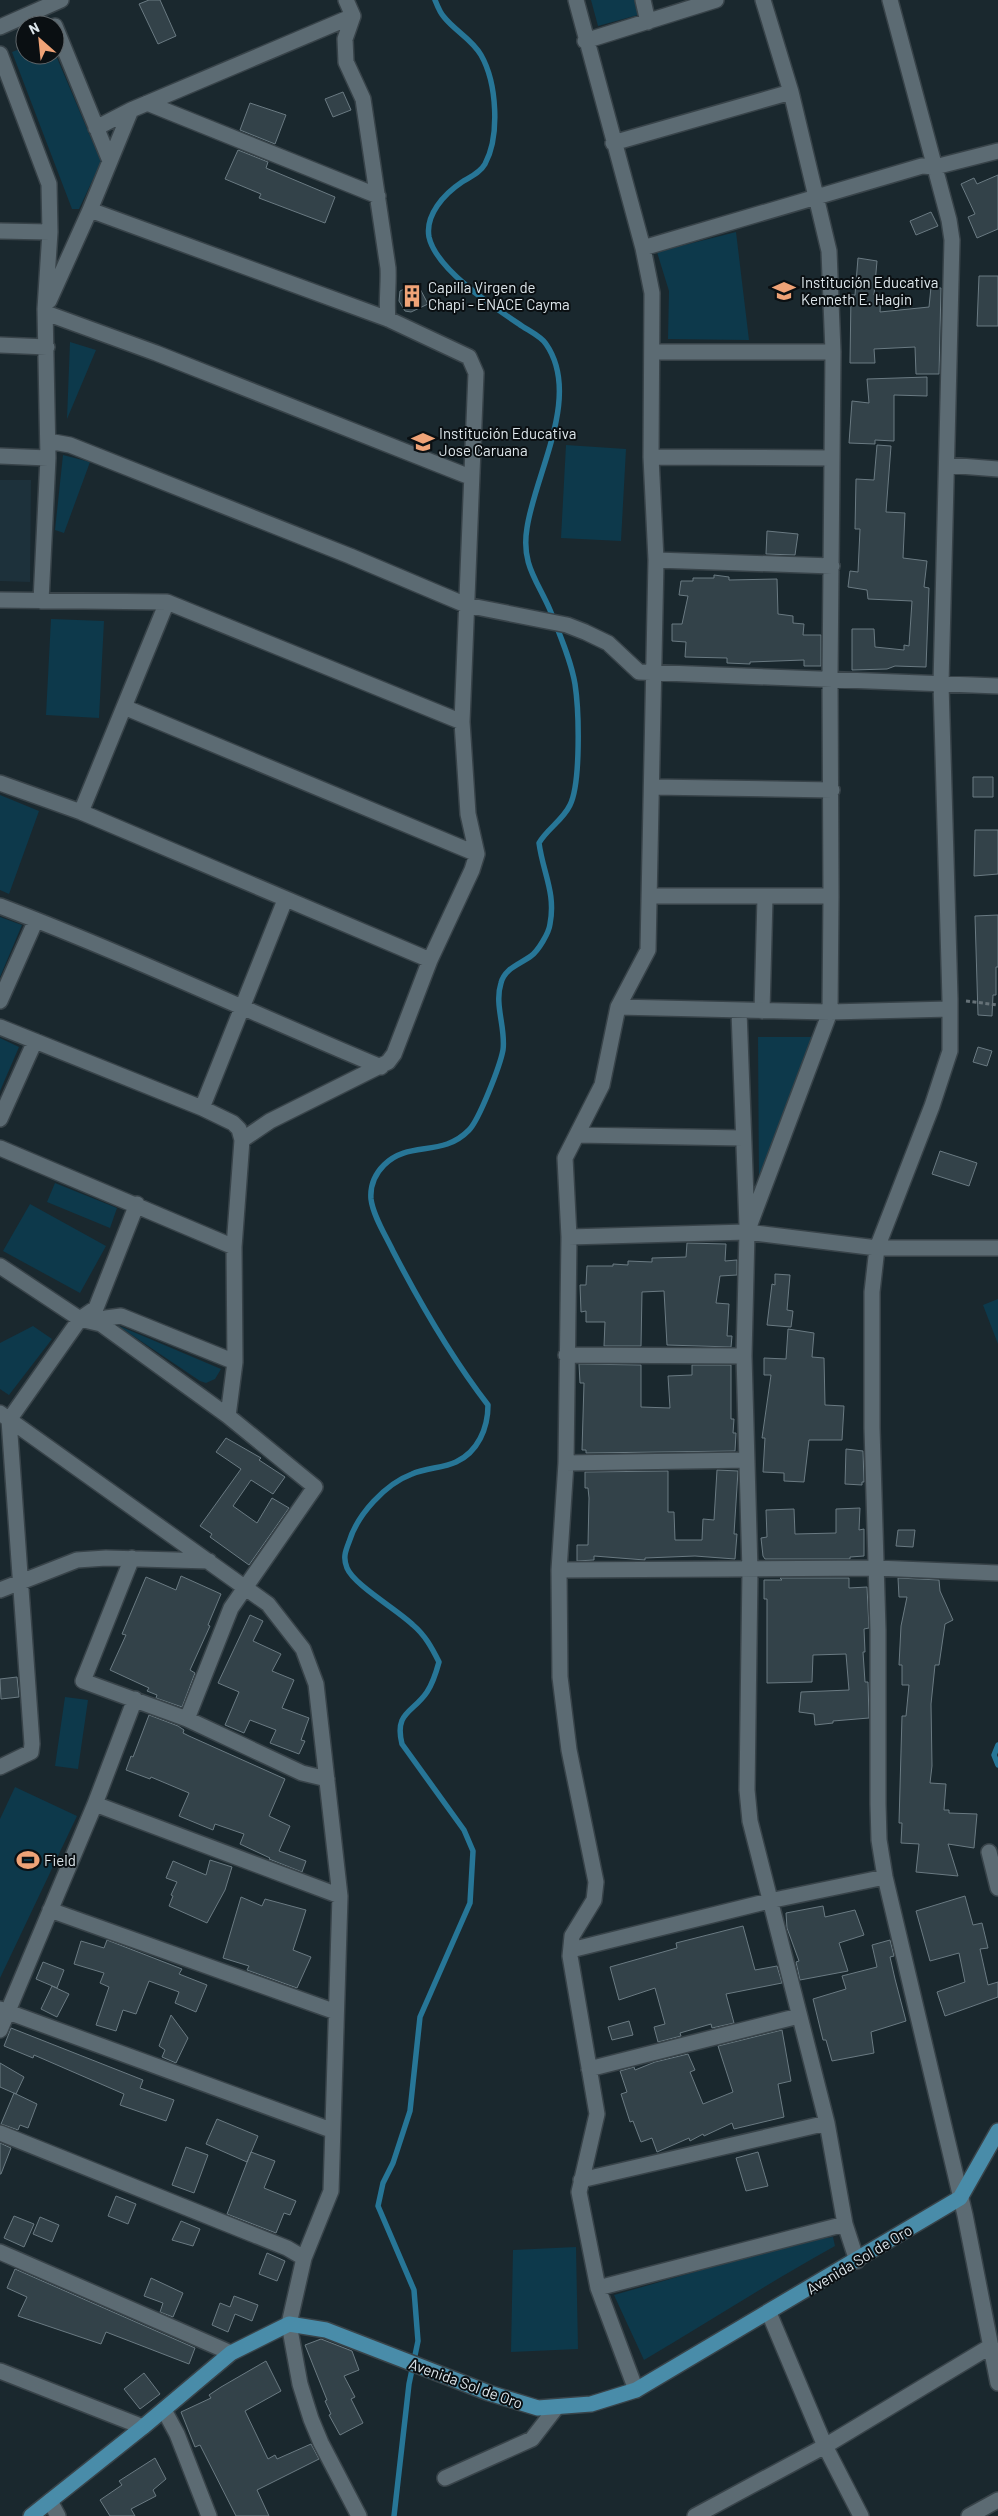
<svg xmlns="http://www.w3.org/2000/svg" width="998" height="2516" font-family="Barlow,sans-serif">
<rect width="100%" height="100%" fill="#1a282e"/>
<path fill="#1d313b" d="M0,480H31L30,582L0,581Z"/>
<path fill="#0d394b" d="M591,0H634L638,15L598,26Z
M25,47V55H55V53L101,162L79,209H72L12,52Z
M736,232L749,340L668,339L669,291L657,252Z
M70,342L96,350L67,419Z
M566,445L626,449L621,541L561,538Z
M63,455L90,462L64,533L55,530Z
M51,619L104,621L99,718L46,715Z
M0,795L39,811L9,894L0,890Z
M0,917L22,925L0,977Z
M758,1037H812L759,1185Z
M0,1038L19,1047L0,1091Z
M55,1183L117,1208L110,1228L47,1202Z
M30,1204L106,1246L80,1293L3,1251Z
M998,1299V1344L983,1305Z
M117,1325L221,1369L215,1379L206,1383L200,1381Z
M33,1326L52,1339L9,1395L0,1389V1343Z
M65,1697L88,1700L78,1769L55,1766Z
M15,1787L77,1816L0,1978V1819Z
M833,2237L835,2246C770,2282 708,2322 644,2360L614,2295L800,2242Z
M576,2247L578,2349L511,2352L513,2250Z"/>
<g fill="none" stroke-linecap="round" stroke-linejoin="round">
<path stroke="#277697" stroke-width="5.5" d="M998,1745L994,1755L998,1765
M394,2516L409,2384L418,2341L414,2290L378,2206L383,2183L393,2163L410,2111L420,2017L470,1903L473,1851L464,1830L402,1744C394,1712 413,1713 427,1692C433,1683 436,1673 439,1662C432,1648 425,1635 413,1625C398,1610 354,1585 347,1568C343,1558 345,1552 349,1542C357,1515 385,1484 412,1474C426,1468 443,1468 456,1462C478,1452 488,1428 488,1405C451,1357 421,1305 393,1251C386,1236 373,1216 371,1199C370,1186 375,1174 384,1165C409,1140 442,1158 469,1130C479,1120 500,1066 503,1050C506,1028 494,1005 501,983C505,968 519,965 531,956C538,951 549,933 550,924C556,893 543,873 539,843C547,829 563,820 570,805C581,783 579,710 575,684C571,660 559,633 550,610C537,580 521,564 527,528C535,473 582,396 546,344C541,336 527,330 519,324C492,306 436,269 429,237C425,215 444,194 462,182C470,177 480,173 485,164C500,136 497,83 481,55C472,39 455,31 444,17C440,13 437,5 435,0"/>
</g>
<path fill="#334249" stroke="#6a7a82" d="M149,0H160L176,36L158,44L139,4Z
M343,92L351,110L333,117L325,99Z
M250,103L286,115L275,144L240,130Z
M238,150L268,162L266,168L335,197L325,223L259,198L261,194L225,179Z
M998,175V229L977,238L968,217L975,214L961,184L974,178L977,184Z
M931,212L938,226L916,235L910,221Z
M858,258L877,261L874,295H881L880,312L929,307L931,287L941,288L939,374H916L915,347L874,349L875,363H850L851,295H855Z
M979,276H998V326H977Z
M417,283L428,304L411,312L405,311L399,301L400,291Z
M927,377V396L894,395V441L875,440V444L849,443L852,401L869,403L867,379Z
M877,445L891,446L886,512L905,513L903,558L927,561L924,587L929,588L926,667L895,666L887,669L852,670V629H874L875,647L904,650V645L909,646L912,601L868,599L867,590L848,587L850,571L858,572L860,529H855L856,479L874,480Z
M767,531L798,534L795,555L766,554Z
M714,575L729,577V580L777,579L778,614L793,616V623L804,624L803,635H821V666H804V660L750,662V664L727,663V658L685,657L686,642L672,641V624H682L688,596L679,595L681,581H693V578H714Z
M973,777H993V797H973Z
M975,830H998V874L974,876Z
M998,915V967H996V995H993L992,1016L978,1015L975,916Z
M978,1047L992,1051L987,1066L973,1062Z
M940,1151L977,1163L969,1186L932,1174Z
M687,1243L726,1244L725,1261L737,1260V1275L720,1276L716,1303L729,1304L727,1336H732L731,1347L667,1345L664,1291L642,1292L641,1346H604L605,1322H586V1311L581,1312L580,1285H586L587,1266H613V1264L628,1265V1261L652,1262V1258L686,1257Z
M775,1274L790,1275L787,1310L793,1311L791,1327L767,1325L772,1284L775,1285Z
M788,1329L814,1333L812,1357L824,1358L825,1405L844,1406L842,1440H809L804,1482L784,1481V1473L763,1472L765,1438H762L771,1375H764V1358L786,1359Z
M579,1364L641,1365V1407L670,1408L668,1376L692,1375V1365H731V1419H734L733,1433H736L735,1451L586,1453V1450H582L584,1383H580Z
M226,1438L261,1458L259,1460L285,1477L273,1494L251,1480L233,1506L257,1523L272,1498L289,1508L249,1565L210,1537L212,1534L200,1526L241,1469L216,1452Z
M846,1449L863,1451L864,1482H862V1485L845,1484Z
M717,1470L738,1471L734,1534H737L735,1559L695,1556L645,1558V1560L594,1556V1560L577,1561V1545H588L589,1498L588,1488H585V1472L668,1471V1512H674L675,1540H702L703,1519L714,1520Z
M860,1508L859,1530L864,1529V1556L850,1557V1559H765L763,1556L761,1538L767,1537L766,1510L794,1509L795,1534L836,1533V1509Z
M898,1530H915L913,1547L896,1546Z
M181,1576L221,1594L208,1625L210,1626L190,1670L195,1673L182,1707L156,1698L157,1695L147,1691L149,1688L110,1670L126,1635L122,1634L146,1577L176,1590Z
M780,1578H849V1588L867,1587L869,1628L864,1629L865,1652H863L865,1682H868L869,1718L833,1721V1723L815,1725L814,1714L799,1712L801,1692L849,1690L846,1654L813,1655L812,1682L767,1683V1599H764V1580H782Z
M898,1578L939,1580L940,1591L953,1620L945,1624L939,1665H935L931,1704L932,1766L930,1783L946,1784L944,1810H949V1813L977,1814L974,1848L948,1844L958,1876L916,1872L919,1844L901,1843L902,1823H899L902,1716H906L909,1685H902V1665H899L901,1626L907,1597H899Z
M250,1615L263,1621L253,1641L281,1654L272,1671L294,1680L282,1708L309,1718L301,1740L305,1741L299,1754L270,1743L276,1730L250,1720L244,1733L225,1725L239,1692L218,1683Z
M17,1677L19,1697L1,1699L0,1679Z
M149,1715L178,1726L184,1730L183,1733L189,1736L285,1779L269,1816L290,1826L279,1851L306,1861L302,1872L269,1859L270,1858L240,1844L244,1834L215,1824L213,1830L179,1816L189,1793L151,1777L150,1779L126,1770L131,1756L133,1757Z
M210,1860L232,1867L225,1890L207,1923L169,1906L173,1896L171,1895L177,1882L166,1878L173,1861L206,1875Z
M965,1896L973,1925L982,1923L988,1948L980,1949L988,1985L998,1982V1997L945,2016L937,1992L965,1982L959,1953L930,1961L916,1911Z
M241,1897L262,1906L265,1899L306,1910L293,1950L311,1957L297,1988L247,1970L249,1966L223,1958Z
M823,1906L825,1917L855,1910L864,1935L839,1943L848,1971L800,1980L796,1962L799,1961L787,1928L786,1913Z
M743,1926L755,1970L777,1966L782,1983L726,1994L734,2023L712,2028L711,2024L680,2033L681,2036L658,2042L654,2027L665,2024L655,1988L619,2000L610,1967L677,1948L676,1943Z
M107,1940L182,1969L179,1974L207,1985L196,2012L175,2003L179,1992L149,1981L136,2014L123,2010L116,2031L96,2025L109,1987L100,1983L104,1973L74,1964L81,1941L104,1948Z
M890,1940L894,1956L890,1957L895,1979L906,2021L871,2032L874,2053L832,2061L826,2040H823L813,1999L846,1989L842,1976L877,1967L872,1945Z
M43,1962L64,1970L57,1988L36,1979Z
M52,1986L69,1994L57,2017L41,2009Z
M171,2015L188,2038L176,2063L162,2057L165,2050L159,2046Z
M629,2021L633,2035L612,2040L608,2027Z
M11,2028L143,2080L140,2088L174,2100L166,2121L120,2105L124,2094L34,2055L33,2058L4,2046Z
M782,2030L791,2081L778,2084L784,2117L734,2129L732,2123L704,2136L703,2134L690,2141L689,2138L657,2152L652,2138L641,2142L633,2121L630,2122L621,2094L627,2092L620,2071L634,2067L635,2070L655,2062L688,2054L695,2070L690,2072L703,2104L733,2092L718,2046Z
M0,2063L24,2077L16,2094L0,2087Z
M14,2093L37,2104L28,2128L20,2125L18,2130L1,2124Z
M217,2119L258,2136L247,2162L206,2144Z
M0,2143L11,2148L1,2174H0Z
M186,2147L208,2155L194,2193L172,2185Z
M251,2152L275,2161L264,2188L296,2201L290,2215L284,2213L276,2233L227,2214Z
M758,2152L768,2186L746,2191L736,2158Z
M116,2196L136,2204L128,2224L108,2216Z
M14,2216L34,2224L24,2247L4,2238Z
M40,2217L59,2225L52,2242L33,2234Z
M181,2221L200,2229L193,2246L172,2240Z
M267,2253L285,2261L277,2281L259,2274Z
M15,2269L195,2348L189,2364L106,2332L101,2344L18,2316L27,2297L7,2288Z
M151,2278L183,2293L173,2317L160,2312L163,2303L144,2296Z
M234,2296L258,2305L252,2321L235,2314L228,2332L212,2325L220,2303L230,2307Z
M321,2339L352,2351L359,2370L344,2376L355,2397L351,2399L363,2423L340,2435L329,2415L331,2414L325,2401L327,2400L305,2345Z
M266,2361L281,2391L245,2411L268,2459L275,2455L277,2459L311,2444L319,2459L257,2490L269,2516H236L200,2445L195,2447L181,2412L211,2398L209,2395L221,2387Z
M144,2373L160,2394L140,2409L124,2389Z
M155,2458L166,2479L153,2490L156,2496L131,2509L135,2516H110L100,2500L122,2485L119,2481Z"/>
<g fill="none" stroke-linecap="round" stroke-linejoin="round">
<defs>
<path id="minor" d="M346,0L353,16L345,39L346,62L363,99L388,268C389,285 386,302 388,319
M576,0L643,248L652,293L651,457L656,560L648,950L618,1007L602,1085L565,1158L569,1237L566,1463L559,1570L560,1677L569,1750L596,1882L594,1900L572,1936L570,1956L597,2114L579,2192L598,2288L636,2390
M643,0L648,22
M763,0L791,92L829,251L833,352L830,678L831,896L830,1012L747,1232L744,1356L750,1571L747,1790L750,1821L827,2123L845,2224L857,2261
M890,0L949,220L952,240L941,684L950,999V1051L932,1106L877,1248L872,1292V1428L878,1630V1804L879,1840L885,1877L965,2215L998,2383
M55,26L110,161
M0,27L61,0
M585,41L716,0
M0,54L49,184L50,232L45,309L48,458L41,601
M147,103L378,196
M96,128L131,110L353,16
M613,143L791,92
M90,210L388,319L469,357L476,373L462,722L468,814L477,854L472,870L430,960L394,1054L388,1062L270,1121L242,1140
M0,231L50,232
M643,248L922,166L935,167L998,151
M49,301L90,210L131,110
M46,313L156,353L470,477
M0,345L47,347
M652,352H833
M48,441L70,445L350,556L466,605L567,625L585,632L608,643L639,672L998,686
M0,456L48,458
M651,457L832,458
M947,465L998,469
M656,560L832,566
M0,600L167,602L462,722
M124,707L477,854
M0,783L81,812L430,960
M652,787L832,790
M81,812L167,602
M650,896H831
M0,906C129,955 254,1014 381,1067
M0,1001L36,920
M618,1007L830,1012L950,1009
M739,1011L747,1226
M762,1011L765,897
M0,1027L202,1108L233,1123L239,1129L242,1140L234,1247L235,1362L228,1416
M202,1108L285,900
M0,1119L35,1041
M577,1135L743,1138
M0,1148L234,1247
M569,1237L747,1232L877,1248H998
M0,1266L80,1319L101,1324L228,1416L315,1487L231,1608L187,1719
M101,1324L106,1318L121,1316L235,1362
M566,1355L744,1356
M0,1413L268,1604L303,1649L316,1684L340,1896L331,2191L304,2258L289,2324L300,2384L311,2419L321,2443L359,2516
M566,1463L747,1460
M132,1558L83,1681L187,1719L302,1773L327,1779
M559,1570L876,1568L998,1573
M0,1590L77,1560L106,1558L209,1561
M0,1767L31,1752L32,1744L9,1420L80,1319L96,1308L137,1204
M95,1804L340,1896
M989,1852L998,1888
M50,1910L336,2012
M571,1950L769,1901L885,1877
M0,2009L331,2130
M0,2030L95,1804L135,1699
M589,2069L799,2016
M0,2133L287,2248L304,2258
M581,2180L827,2123
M0,2252L231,2353
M598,2288L845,2224
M769,2313L825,2446L861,2516
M0,2371L143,2427
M164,2410L177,2434L209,2516
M445,2478L532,2439L556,2408
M50,2501L58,2516
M695,2516L825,2446L991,2346
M969,2516L998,2500"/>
<path id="major" d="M31,2516L143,2427L231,2353L289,2324L326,2330L489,2393L538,2408L591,2404L636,2390L960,2198L998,2131"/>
</defs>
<use href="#minor" stroke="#384349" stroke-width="18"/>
<use href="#major" stroke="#384349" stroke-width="18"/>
<path stroke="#667278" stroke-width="3" stroke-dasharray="4 2.5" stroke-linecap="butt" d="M966,1001L998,1005"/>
<use href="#minor" stroke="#5c6b73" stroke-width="15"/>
<use href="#major" stroke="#498ca9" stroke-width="15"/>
</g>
<defs>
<symbol id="school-bare" viewBox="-9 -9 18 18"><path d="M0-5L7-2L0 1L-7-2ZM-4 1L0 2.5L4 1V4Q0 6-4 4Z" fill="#efa377" stroke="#0a0f12" stroke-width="2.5" paint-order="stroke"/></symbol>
<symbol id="building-bare" viewBox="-9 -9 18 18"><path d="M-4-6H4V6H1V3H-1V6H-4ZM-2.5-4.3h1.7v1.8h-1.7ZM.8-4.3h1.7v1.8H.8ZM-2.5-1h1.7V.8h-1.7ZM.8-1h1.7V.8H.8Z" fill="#efa377" stroke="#0a0f12" stroke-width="2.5" paint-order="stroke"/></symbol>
<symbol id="stadium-bare" viewBox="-9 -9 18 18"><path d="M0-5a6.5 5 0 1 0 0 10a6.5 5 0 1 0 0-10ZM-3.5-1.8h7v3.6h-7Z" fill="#efa377" stroke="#0a0f12" stroke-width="2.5" paint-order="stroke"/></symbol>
</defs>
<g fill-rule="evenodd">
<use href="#school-bare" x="768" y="275" width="32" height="32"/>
<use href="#building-bare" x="396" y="280" width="32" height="32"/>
<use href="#school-bare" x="407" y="426" width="32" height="32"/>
<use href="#stadium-bare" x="12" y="1844" width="32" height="32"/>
</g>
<g text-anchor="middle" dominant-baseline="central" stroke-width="4" stroke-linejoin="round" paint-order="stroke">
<g font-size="15" fill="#dde6eb" stroke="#0a0f12" text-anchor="start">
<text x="801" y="282">Institución Educativa<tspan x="801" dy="17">Kenneth E. Hagin</tspan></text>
<text x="428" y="287">Capilla Virgen de<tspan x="428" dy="17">Chapi - ENACE Cayma</tspan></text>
<text x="439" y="433">Institución Educativa<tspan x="439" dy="17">Jose Caruana</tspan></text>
<text x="44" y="1860">Field</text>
</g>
<g font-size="15" fill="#dde6eb" stroke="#0a0f12">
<text transform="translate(859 2259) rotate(-31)">Avenida Sol de Oro</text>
<text transform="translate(466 2383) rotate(20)">Avenida Sol de Oro</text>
</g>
</g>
<g transform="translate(40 40) rotate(333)"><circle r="24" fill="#0a0f12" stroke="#5e6569"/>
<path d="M0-4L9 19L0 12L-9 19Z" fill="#efa377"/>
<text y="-8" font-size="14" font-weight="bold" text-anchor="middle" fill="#dde6eb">N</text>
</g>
</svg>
